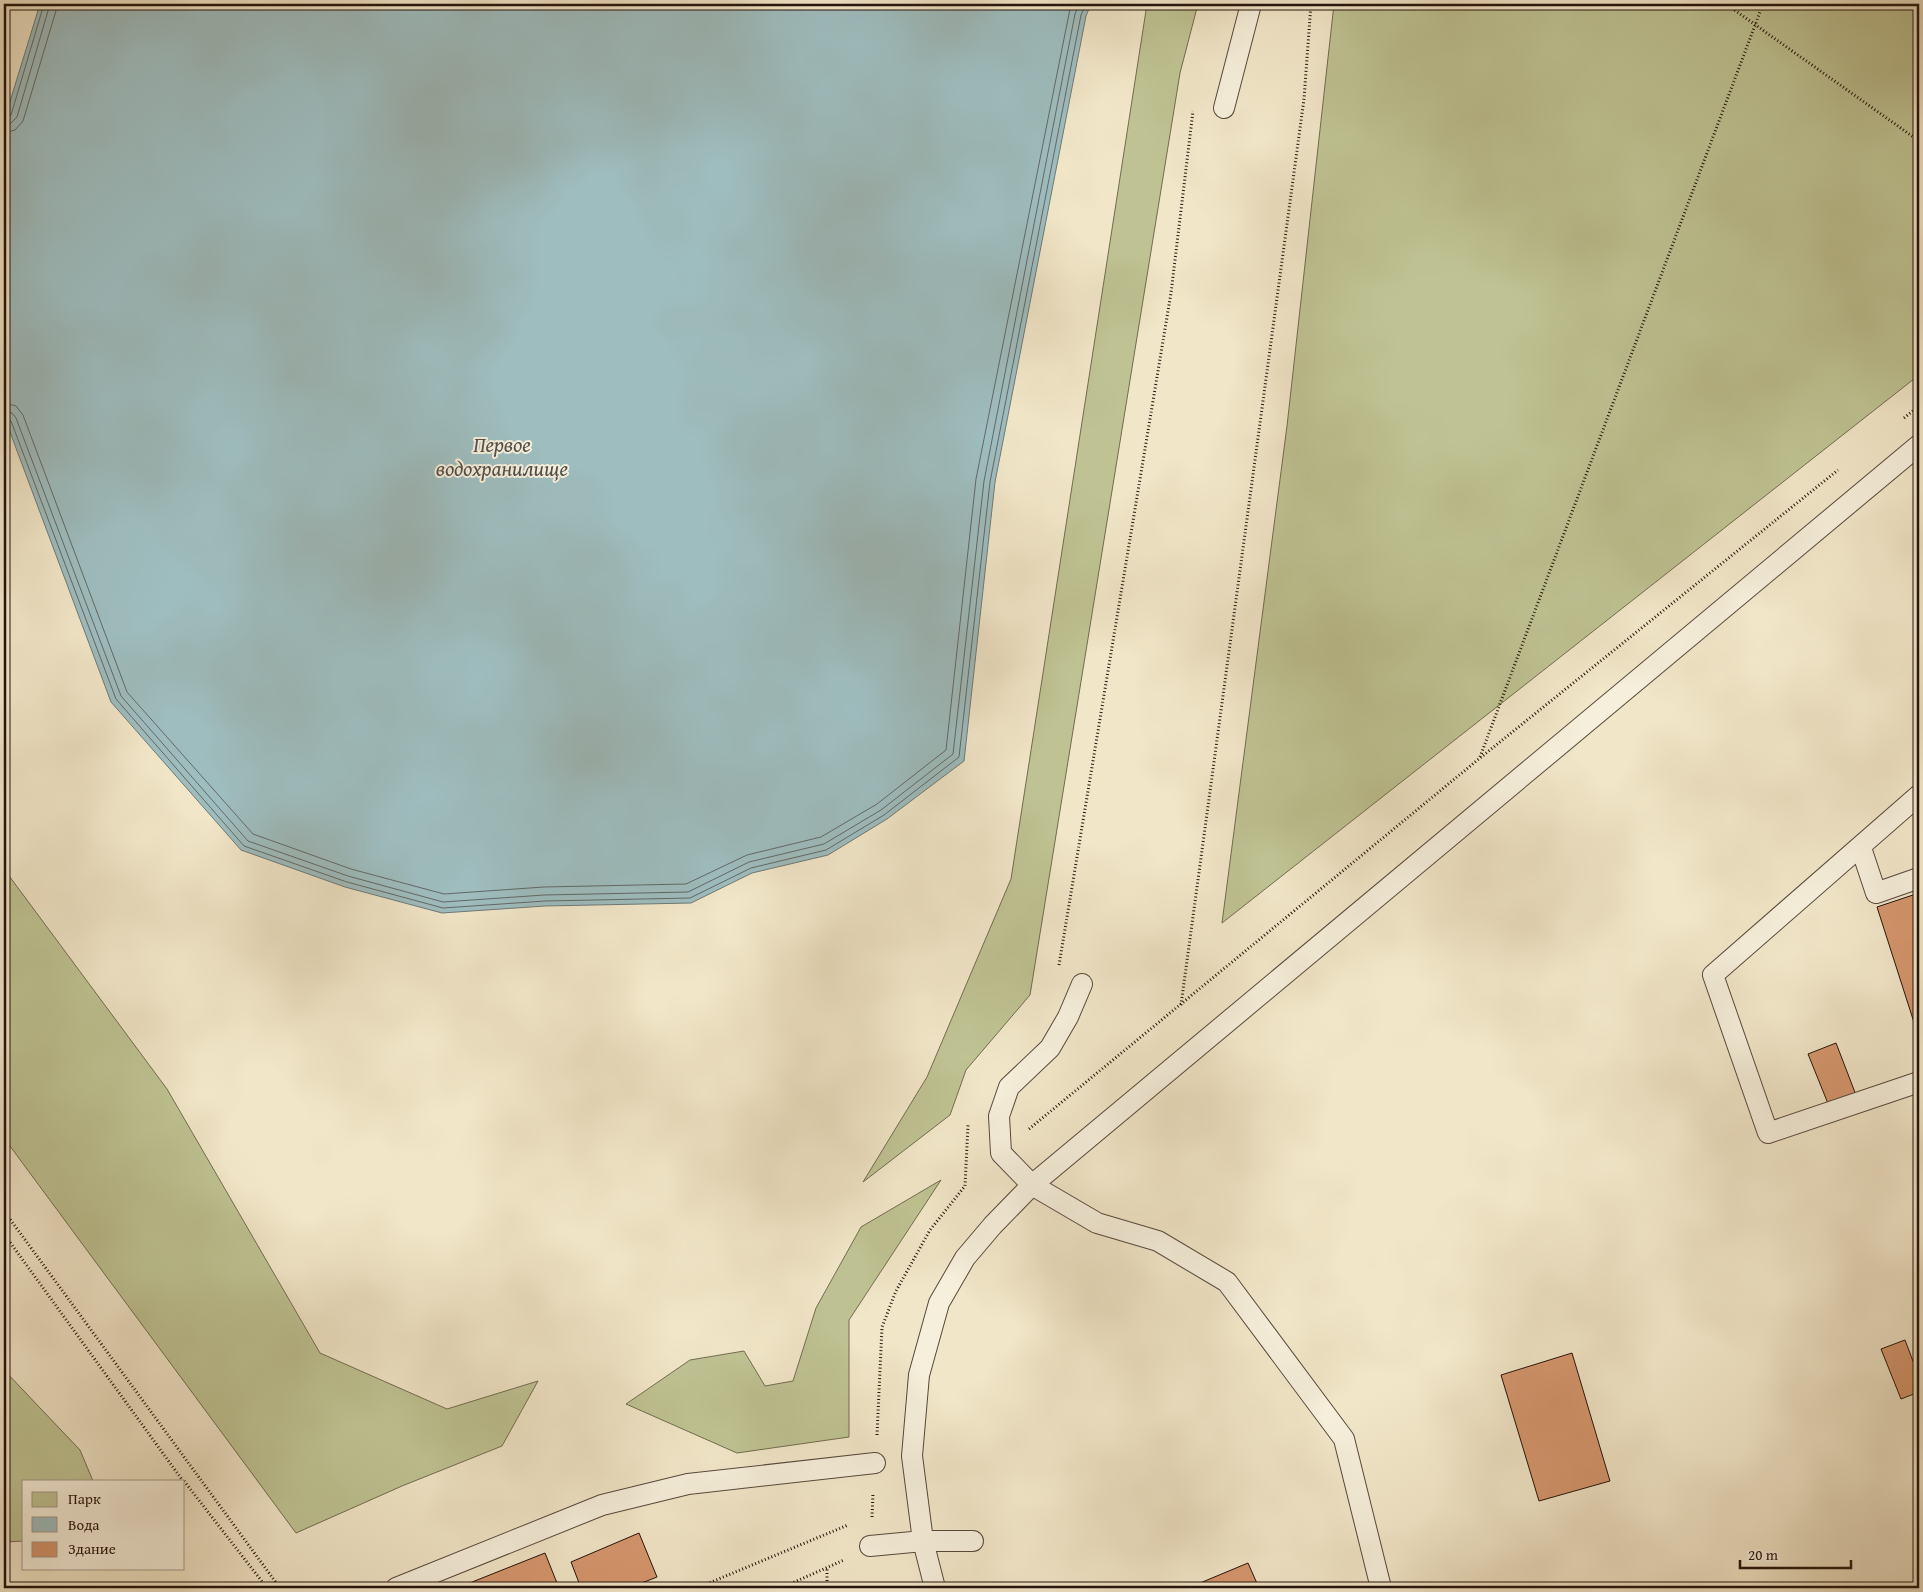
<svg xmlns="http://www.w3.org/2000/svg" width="1923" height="1592" font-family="'Gentium Book Plus',serif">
<rect width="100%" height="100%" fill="#f1e6c8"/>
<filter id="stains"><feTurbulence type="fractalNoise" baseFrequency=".004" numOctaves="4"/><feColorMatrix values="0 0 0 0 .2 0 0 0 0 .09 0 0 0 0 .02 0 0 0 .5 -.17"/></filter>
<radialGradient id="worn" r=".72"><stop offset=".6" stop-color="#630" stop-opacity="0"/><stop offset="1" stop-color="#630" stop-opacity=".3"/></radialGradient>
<path fill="#bfc393" stroke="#726b50" d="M1147,4H1198L1180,73L1030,995L966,1070L950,1115L863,1182L927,1077L1011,879Z
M1334,4H1919V375L1222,923L1287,426Z
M4,869L167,1089L320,1353L447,1409L538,1381L502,1446L402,1486L296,1533L4,1138Z
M941,1180L849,1320V1437L737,1453L626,1404L690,1360L744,1351L765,1386L793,1381L816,1308L861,1227Z
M4,1370L80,1450L93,1481H24V1541L4,1542Z"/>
<path fill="#9ebdbf" stroke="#6e7977" d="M40,4H1091L1086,16L995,482L964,761L887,819L828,855L752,873L691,903L545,906L442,913L345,887L241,850L111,702L4,416V121Z"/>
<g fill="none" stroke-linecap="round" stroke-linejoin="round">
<path stroke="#626866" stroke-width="1" d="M4,119L11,115L44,4
M4,125L11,123L17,117L50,4
M4,133L15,130L23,121L58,4
M4,403L16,406L23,415L127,692L253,834L351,869L444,894L544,887L686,884L747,855L821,837L877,804L946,750L976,479L1071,4
M4,411L12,413L16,418L121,696L248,841L348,876L443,902L544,895L688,892L749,862L824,844L881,810L953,754L984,481L1075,14L1079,4
M4,417L11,421L116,699L244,846L347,882L443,908L545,901L690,898L751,868L826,850L884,815L959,757L990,482L1081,15L1086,4"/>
</g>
<path fill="#d6976e" stroke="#25130c" d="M1919,893V1038L1877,907Z
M1836,1043L1856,1095L1829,1106L1808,1054Z
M1905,1340L1919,1377V1392L1901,1399L1881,1349Z
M1572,1353L1610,1481L1539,1501L1501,1375Z
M639,1533L657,1577L629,1588H581L571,1562Z
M545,1553L559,1588H457Z
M1248,1563L1259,1588H1202L1200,1583Z"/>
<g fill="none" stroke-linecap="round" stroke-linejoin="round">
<defs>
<path id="lane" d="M1224,108L1251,4
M1919,795L1713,975L1768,1133L1919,1082
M1861,848L1876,893L1919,878
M1082,984L1068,1017L1050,1048L1009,1087L999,1116L1001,1153L1032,1185L1097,1223L1158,1241L1227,1282L1344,1439L1381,1588
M870,1546L923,1541H973
M396,1588L602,1505L688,1484L875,1463
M935,1588L923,1541L912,1456L919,1375L939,1303L965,1258L993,1225L1032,1185L1919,445"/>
</defs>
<use href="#lane" stroke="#58483b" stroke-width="22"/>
<path stroke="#25130c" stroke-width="3" stroke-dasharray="1 2.5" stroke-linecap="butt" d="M1726,4L1919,141
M1904,418L1919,406
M1480,757L1763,4
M1059,965L1171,293L1193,111
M1181,1005L1304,99L1311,4
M1029,1129L1480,758L1838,470
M4,1211L280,1588
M4,1234L183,1481
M877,1435L882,1327L896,1291L930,1230L965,1186L968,1125
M184,1481L267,1588
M872,1517L873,1493
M697,1588L848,1525
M781,1588L844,1560
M827,1588V1568"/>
<use href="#lane" stroke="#f6efdb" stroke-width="20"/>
</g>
<g text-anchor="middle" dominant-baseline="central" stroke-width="4" stroke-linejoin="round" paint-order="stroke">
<g font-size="21" font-style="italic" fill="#4f4e4b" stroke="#f6efdb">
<text x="502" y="444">Первое<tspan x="502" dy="24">водохранилище</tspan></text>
</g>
</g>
<rect width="1923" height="1592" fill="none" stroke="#f1e6c8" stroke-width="20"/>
<rect x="5" y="5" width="1913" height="1582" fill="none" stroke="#25130c" stroke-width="2.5"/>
<rect x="10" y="10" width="1903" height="1572" fill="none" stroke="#25130c"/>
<rect x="22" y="1480" width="162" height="90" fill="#f6efdb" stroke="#a29788"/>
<rect x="32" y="1492" width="25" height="15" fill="#bfc393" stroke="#a29788"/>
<text x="68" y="1504" font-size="15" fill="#25130c">Парк</text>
<rect x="32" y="1517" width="25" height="15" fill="#9ebdbf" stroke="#a29788"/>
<text x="68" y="1530" font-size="15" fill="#25130c">Вода</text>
<rect x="32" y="1542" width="25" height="15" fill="#d6976e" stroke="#a29788"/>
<text x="68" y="1554" font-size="15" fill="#25130c">Здание</text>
<path d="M1740 1560v8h111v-8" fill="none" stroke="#25130c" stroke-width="2.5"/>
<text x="1748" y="1560" font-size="15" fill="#25130c" stroke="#f6efdb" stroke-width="4" paint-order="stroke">20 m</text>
<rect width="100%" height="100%" filter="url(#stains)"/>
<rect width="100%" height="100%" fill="url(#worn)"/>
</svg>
